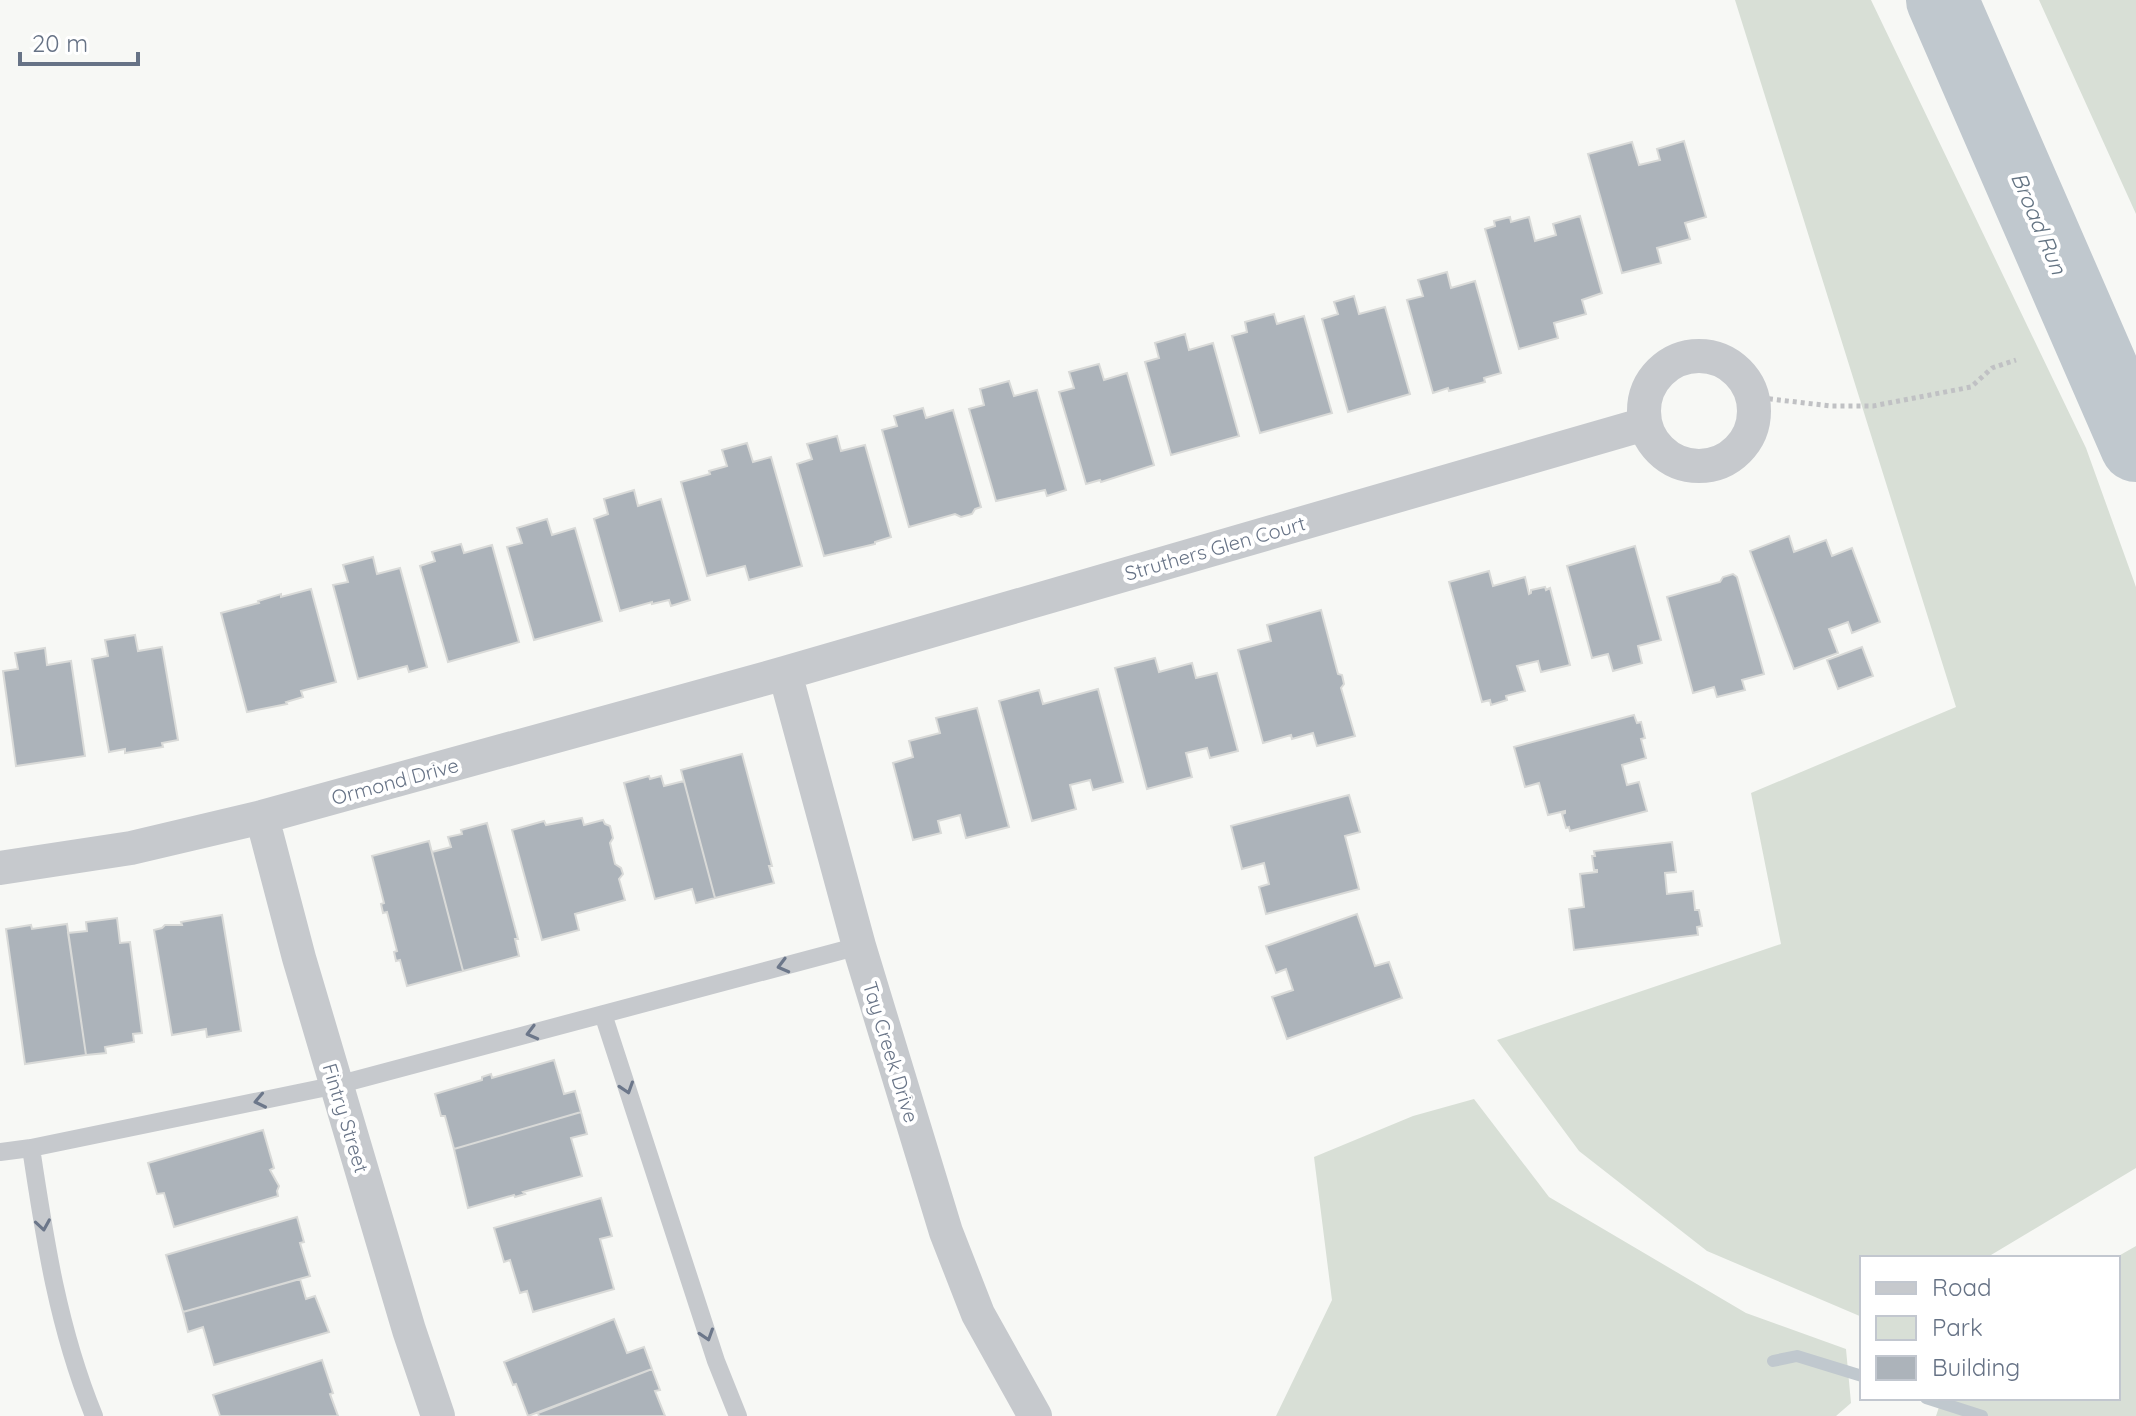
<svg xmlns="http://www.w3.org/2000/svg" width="2136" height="1416" font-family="Quicksand,sans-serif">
<rect width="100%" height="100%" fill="#f7f8f5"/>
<path fill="#d8dfd6" d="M1735,0H1871L2086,448L2136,587V1168L1986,1258H1862V1317L1707,1251L1579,1151L1497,1040L1781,944L1751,793L1956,707Z
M2039,0H2136V214Z
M1474,1099L1549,1197L1746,1313L1846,1349L1851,1403L1836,1416H1276L1332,1300L1314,1157L1413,1116Z
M2136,1246V1416H1936L1942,1398H2118V1258H2115Z"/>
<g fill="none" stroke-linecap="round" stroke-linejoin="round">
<path stroke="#c0c8ce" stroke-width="12" d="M1773,1361L1797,1356L1862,1376
M1926,1398L1982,1416"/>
<path stroke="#c0c8ce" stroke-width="72" d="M1942,0L2136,446"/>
</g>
<path fill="#acb3ba" stroke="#d9dad8" stroke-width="2" d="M1684,141L1706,217L1685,223L1690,239L1657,248L1661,263L1622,273L1588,154L1632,142L1639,165L1660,160L1657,149Z
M1580,216L1602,293L1582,300L1586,314L1554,323L1558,338L1519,349L1485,229L1495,226L1494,221L1510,217L1511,222L1529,217L1535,241L1556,235L1553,224Z
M1447,272L1451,288L1475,281L1501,373L1484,378L1485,382L1449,391L1448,388L1433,393L1407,300L1423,296L1418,280Z
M1354,296L1359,314L1385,307L1410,394L1348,412L1322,319L1338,314L1334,302Z
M1274,314L1277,324L1304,316L1332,413L1260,433L1232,336L1247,332L1245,322Z
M1185,334L1189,350L1213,343L1239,436L1171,455L1145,362L1159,358L1155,343Z
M1099,364L1104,380L1127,373L1154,465L1101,482L1100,480L1086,484L1059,392L1074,388L1069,372Z
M1009,381L1014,396L1037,390L1066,490L1047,496L1045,490L996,501L969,409L984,405L980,389Z
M923,408L926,418L953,410L981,507L975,509L972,514L961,517L955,514L909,527L882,430L897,426L894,416Z
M837,436L841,451L865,445L891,537L875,542V544L824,556L797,464L812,459L807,444Z
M747,443L753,462L771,457L802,566L749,580L745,566L707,576L681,482L710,474L709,471L727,466L722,450Z
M634,490L638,506L661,499L690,600L671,606L669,600L652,604V602L620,611L594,519L608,514L604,499Z
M547,519L552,535L575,528L602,621L534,640L507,547L522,543L517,528Z
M1789,536L1794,552L1826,540L1832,556L1852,548L1880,622L1852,633L1848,622L1829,629L1838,653L1794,669L1750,551Z
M461,544L464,553L492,545L519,642L448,662L420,566L435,561L432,552Z
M1635,546L1661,640L1638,646L1642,663L1613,671L1608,654L1592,658L1567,566Z
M373,557L377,574L400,568L427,667L409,672L407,666L358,679L333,585L348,582L343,565Z
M1489,571L1493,586L1525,577L1529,594L1531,593V590L1545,587L1546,590L1550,588L1570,665L1541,672L1538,661L1517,666L1525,691L1506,696L1507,700L1491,705L1490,700L1482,702L1449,582Z
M1733,574L1737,577L1764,674L1742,680L1745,690L1717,697L1714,687L1693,693L1667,597L1720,582L1723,577Z
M311,589L336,682L301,691L303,697L286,702L287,704L247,712L221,613L259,603L258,601L281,594V597Z
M1321,610L1338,674L1342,675L1344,684L1341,688L1355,736L1317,746L1313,733L1292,739L1291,735L1263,743L1238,650L1271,641L1267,625Z
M135,635L138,651L162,647L178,740L162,743L163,747L125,753V749L109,752L92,659L108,656L105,640Z
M1862,647L1873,676L1838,689L1827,660Z
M45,648L47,665L71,661L85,756L16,766L3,671L18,669L15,653Z
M1155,658L1159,672L1192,663L1196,678L1217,673L1238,751L1210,758L1207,748L1186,753L1192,777L1147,789L1115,668Z
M1098,689L1123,782L1093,790L1090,780L1070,785L1076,809L1032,821L999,701L1039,690L1043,704Z
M977,708L1009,827L966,838L960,815L938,821L941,833L913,840L893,763L913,757L909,741L940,733L936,718Z
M1634,715L1637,723L1641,722L1645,738L1641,739L1646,758L1622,765L1627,785L1639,782L1647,811L1570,831L1569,827L1566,828L1562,814L1565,813V811L1548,815L1539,783L1525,787L1514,747Z
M742,754L772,866H769L774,883L715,898L681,770Z
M649,776L650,779L661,776L664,786L684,781L715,898L696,903L692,889L655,899L624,783Z
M1349,795L1360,832L1345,836L1359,889L1266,914L1259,887L1269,884L1264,863L1242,869L1231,826Z
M582,818L584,825L603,820L605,824L610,826L613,838L610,843L615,864L621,868L623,874L619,879L625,900L575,914L579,930L542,940L512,830L544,821L546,825Z
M487,823L518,939H515L519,956L463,971L432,852L451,847L448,837L462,834L461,830Z
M429,841L463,971L407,986L400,960L396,961L394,952L397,951L387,912L383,913L381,904L384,903L372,856Z
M1672,842L1676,872L1665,873L1667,894L1693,891L1695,910H1699L1702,926L1697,927L1698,935L1574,950L1569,909L1584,907L1580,874L1597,872V870H1594L1592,856H1595L1594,851Z
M1357,914L1375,966L1389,962L1402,998L1287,1039L1272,997L1293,990L1286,969L1276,973L1266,946Z
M222,915L241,1031L207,1037L206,1029L172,1035L154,930L162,928L165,925H182L181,922Z
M117,918L120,943L130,942L142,1033L133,1034L134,1042L105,1047L106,1053L86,1055L68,933L87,931L86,922Z
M67,924L86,1055L25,1064L6,929L31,925L32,929Z
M554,1060L564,1094L575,1091L581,1112L454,1149L445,1116H441L435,1094L482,1080V1077L491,1074L492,1078Z
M581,1112L587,1134L571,1138L582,1176L523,1192L525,1194L515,1197L514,1195L468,1208L454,1149Z
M263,1130L274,1168L270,1170L279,1186L277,1191L278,1196L174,1227L164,1193L157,1194L148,1163Z
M601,1198L612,1236L600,1239L614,1289L533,1312L527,1291L520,1293L510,1260L504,1262L494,1228Z
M297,1217L304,1242L300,1243L310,1276L183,1312L166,1255Z
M300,1279L306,1299L315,1296L329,1332L214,1365L203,1327L188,1332L183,1312Z
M614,1319L627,1353L644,1347L652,1369L528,1416L516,1384L513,1385L504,1362Z
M322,1360L333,1393L330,1394L338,1416H220L213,1395Z
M652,1369L660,1390L655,1391L665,1416H539L538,1413Z"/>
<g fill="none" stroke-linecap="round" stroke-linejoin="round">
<path stroke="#c0c1c4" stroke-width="5" stroke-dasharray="4 4" stroke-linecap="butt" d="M1753,397L1831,406H1873L1971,387L1992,368L2016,360"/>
<path stroke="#c6c9cd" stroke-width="18" d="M603,1014L716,1361L738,1416
M31,1148C45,1241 58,1328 94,1416
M0,1152L31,1148L337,1085L859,946"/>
<path stroke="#c6c9cd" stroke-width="34" d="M1644 411a55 55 0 1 1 110 0a55 55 0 1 1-110 0Z
M785,673L859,946L946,1232L978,1314L1035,1416
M262,817L299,958L409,1330L438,1416
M0,868L131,848L262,817L785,673L1645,424"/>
</g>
<defs><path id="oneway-chevron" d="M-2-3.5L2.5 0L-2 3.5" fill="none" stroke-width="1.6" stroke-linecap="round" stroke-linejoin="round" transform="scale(2)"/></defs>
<g stroke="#6c778a">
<use href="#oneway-chevron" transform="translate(783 966) rotate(165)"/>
<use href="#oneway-chevron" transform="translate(532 1033) rotate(165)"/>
<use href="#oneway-chevron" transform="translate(627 1088) rotate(72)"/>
<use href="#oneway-chevron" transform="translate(260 1101) rotate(168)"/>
<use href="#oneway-chevron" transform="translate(43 1225) rotate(81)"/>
<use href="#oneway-chevron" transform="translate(707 1335) rotate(72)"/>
</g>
<g text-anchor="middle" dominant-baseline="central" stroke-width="8" stroke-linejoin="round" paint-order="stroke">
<g font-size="20" fill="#677386" stroke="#fff">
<text transform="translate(1215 548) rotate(-16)">Struthers Glen Court</text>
<text transform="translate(395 781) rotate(-15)">Ormond Drive</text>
<text transform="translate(891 1052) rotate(73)">Tay Creek Drive</text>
<text transform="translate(346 1118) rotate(73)">Fintry Street</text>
</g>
<g font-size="22" font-style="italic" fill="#637382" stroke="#fff">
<text transform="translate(2039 223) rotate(67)">Broad Run</text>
</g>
</g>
<rect x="1860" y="1256" width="260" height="144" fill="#ffffff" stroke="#c2c7cf" stroke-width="2"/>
<rect x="1876" y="1282" width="40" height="12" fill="#c6c9cd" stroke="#c2c7cf" stroke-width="2"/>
<text x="1932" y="1296" font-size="24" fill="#677386">Road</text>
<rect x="1876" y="1316" width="40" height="24" fill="#d8dfd6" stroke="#c2c7cf" stroke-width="2"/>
<text x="1932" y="1336" font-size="24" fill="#677386">Park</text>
<rect x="1876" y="1356" width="40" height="24" fill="#acb3ba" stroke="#c2c7cf" stroke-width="2"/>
<text x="1932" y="1376" font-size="24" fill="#677386">Building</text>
<path d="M20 52v12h118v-12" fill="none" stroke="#677386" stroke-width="4"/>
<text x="32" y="52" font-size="24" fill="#677386" stroke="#ffffff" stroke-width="6" paint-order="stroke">20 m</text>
</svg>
